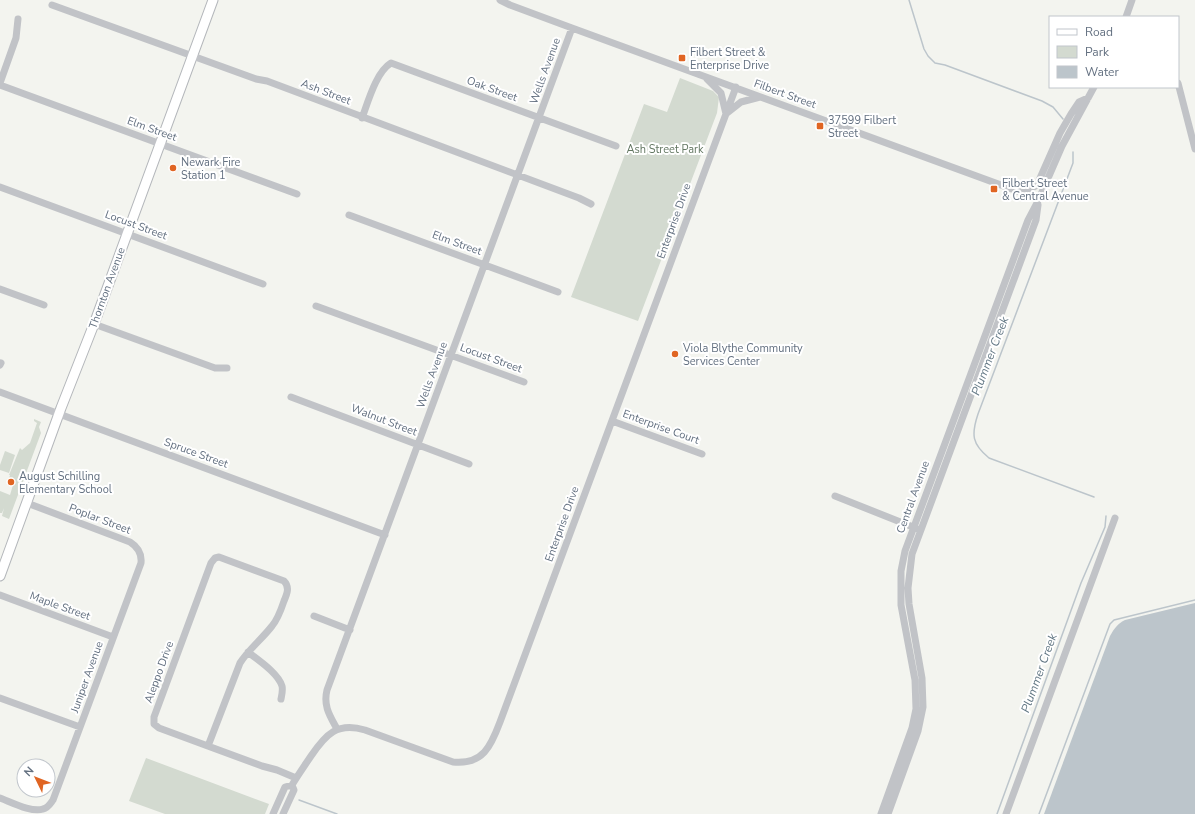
<svg xmlns="http://www.w3.org/2000/svg" width="1195" height="814" font-family="'Nunito Sans',sans-serif">
<rect width="100%" height="100%" fill="#f3f4ef"/>
<path fill="#d3dad0" d="M680,78L713,91L719,97L717,113L638,321L571,297L644,104L667,112Z
M34,419L41,422L39,427L41,433L9,519L2,516L4,508L2,513H0V491L10,495L13,485L8,482L10,475H9L20,448L22,450L30,443L37,423L34,421Z
M5,451L15,455L9,473L0,470V465Z
M146,758L269,804L265,814H165L129,801Z"/>
<path fill="#bcc5cb" d="M1195,603V814H1044L1110,636C1114,629 1117,624 1125,620Z"/>
<g fill="none" stroke-linecap="round" stroke-linejoin="round">
<path stroke="#bcc5cb" stroke-width="1.5" d="M909,0L924,49L928,56L935,63L945,65L1042,101L1053,107L1063,119
M1073,152V163L978,414C971,435 972,444 989,458L1094,497
M299,800L337,814
M997,814L1081,583L1105,527L1106,516
M1039,814L1110,624L1114,620L1195,600"/>
<defs>
<path id="major" d="M0,576L61,408L94,324L213,0"/>
</defs>
<use href="#major" stroke="#b4b7bb" stroke-width="11"/>
<path stroke="#c1c3c7" stroke-width="7" d="M500,0L510,5L572,28L1039,199
M52,5L256,79L267,81L579,198L591,204
M1126,17L1132,0
M707,79L721,93L726,114
M0,83L16,38L18,19
M1178,83L1195,149
M0,85L297,194
M727,113L741,102L760,97
M362,118C368,102 376,72 391,63L616,146
M0,187L263,284
M1024,193L1037,185L1060,133L1071,114L1079,102L1088,98
M349,215L558,292
M0,289L44,305
M316,306L524,382
M94,324L215,368H227
M0,365L1,363
M0,392L385,535
M291,397L469,464
M612,421L702,454
M835,496L918,529
M0,595L113,637
M314,616L350,630
M248,652C258,660 278,673 282,686C283,690 282,694 281,699
M0,698L80,727
M337,729C330,716 323,706 327,690L572,28
M208,746L240,663C249,649 262,639 272,626C278,619 281,610 284,601C287,594 290,587 284,581L219,557L215,558L211,563L154,717V724L159,728L262,766L277,770L296,778
M0,798C11,802 32,813 43,809C48,808 50,804 53,800L141,563C142,553 138,547 130,542L27,503
M273,814L285,787L292,785C298,775 305,765 311,756C326,734 337,722 365,730L453,762C483,765 491,746 500,722L736,87
M283,814L294,790L292,785
M881,814L912,728L916,709L915,680L901,605V571L905,551L1028,220L1039,199L1062,146L1094,87
M888,814L918,731L923,707L922,678L909,604L908,588L912,554L1036,220L1038,205
M1006,814L1115,518"/>
<use href="#major" stroke="#fff" stroke-width="9"/>
</g>
<g fill="#e06523" stroke="#fff" stroke-width="1.5">
<rect x="678" y="54" width="8" height="8" rx="2"/>
<rect x="816" y="122" width="8" height="8" rx="2"/>
<circle cx="173" cy="168" r="4"/>
<rect x="990" y="185" width="8" height="8" rx="2"/>
<circle cx="675" cy="354" r="4"/>
<circle cx="11" cy="482" r="4"/>
</g>
<g text-anchor="middle" dominant-baseline="central" stroke-width="4" stroke-linejoin="round" paint-order="stroke">
<g font-size="11" fill="#637080" stroke="#fff" text-anchor="start">
<text x="690" y="52">Filbert Street &amp;<tspan x="690" dy="13">Enterprise Drive</tspan></text>
<text x="828" y="120">37599 Filbert<tspan x="828" dy="13">Street</tspan></text>
<text x="181" y="162">Newark Fire<tspan x="181" dy="13">Station 1</tspan></text>
<text x="1002" y="183">Filbert Street<tspan x="1002" dy="13">&amp; Central Avenue</tspan></text>
<text x="683" y="348">Viola Blythe Community<tspan x="683" dy="13">Services Center</tspan></text>
<text x="19" y="476">August Schilling<tspan x="19" dy="13">Elementary School</tspan></text>
</g>
<g font-size="11" fill="#637080" stroke="#fff">
<text transform="translate(545 71) rotate(-70)">Wells Avenue</text>
<text transform="translate(492 89) rotate(20)">Oak Street</text>
<text transform="translate(326 92) rotate(21)">Ash Street</text>
<text transform="translate(785 94) rotate(20)">Filbert Street</text>
<text transform="translate(152 129) rotate(20)">Elm Street</text>
<text transform="translate(674 221) rotate(-70)">Enterprise Drive</text>
<text transform="translate(136 225) rotate(20)">Locust Street</text>
<text transform="translate(457 243) rotate(20)">Elm Street</text>
<text transform="translate(107 288) rotate(-70)">Thornton Avenue</text>
<text transform="translate(491 358) rotate(20)">Locust Street</text>
<text transform="translate(432 375) rotate(-70)">Wells Avenue</text>
<text transform="translate(384 420) rotate(21)">Walnut Street</text>
<text transform="translate(661 427) rotate(20)">Enterprise Court</text>
<text transform="translate(196 453) rotate(20)">Spruce Street</text>
<text transform="translate(913 497) rotate(-70)">Central Avenue</text>
<text transform="translate(100 519) rotate(21)">Poplar Street</text>
<text transform="translate(562 524) rotate(-70)">Enterprise Drive</text>
<text transform="translate(60 606) rotate(20)">Maple Street</text>
<text transform="translate(159 672) rotate(-70)">Aleppo Drive</text>
<text transform="translate(87 677) rotate(-70)">Juniper Avenue</text>
</g>
<g font-size="11" fill="#637762" stroke="#fff">
<text x="665" y="149">Ash Street Park</text>
</g>
<g font-size="12" font-style="italic" fill="#637885" stroke="#fff">
<text transform="translate(990 356) rotate(-69)">Plummer Creek</text>
<text transform="translate(1039 673) rotate(-70)">Plummer Creek</text>
</g>
</g>
<rect x="1049" y="16" width="130" height="72" fill="#ffffff" stroke="#c1c6cc"/>
<rect x="1057" y="29" width="20" height="6" fill="#ffffff" stroke="#c1c6cc"/>
<text x="1085" y="36" font-size="12" fill="#637080">Road</text>
<rect x="1057" y="46" width="20" height="12" fill="#d3dad0" stroke="#c1c6cc"/>
<text x="1085" y="56" font-size="12" fill="#637080">Park</text>
<rect x="1057" y="66" width="20" height="12" fill="#bcc5cb" stroke="#c1c6cc"/>
<text x="1085" y="76" font-size="12" fill="#637080">Water</text>
<g transform="translate(36 778) rotate(313)"><circle r="19" fill="#ffffff" stroke="#c1c6cc"/>
<path d="M0-3L7 15L0 10L-7 15Z" fill="#e06523"/>
<text y="-6" font-size="11" font-weight="bold" text-anchor="middle" fill="#637080">N</text>
</g>
</svg>
